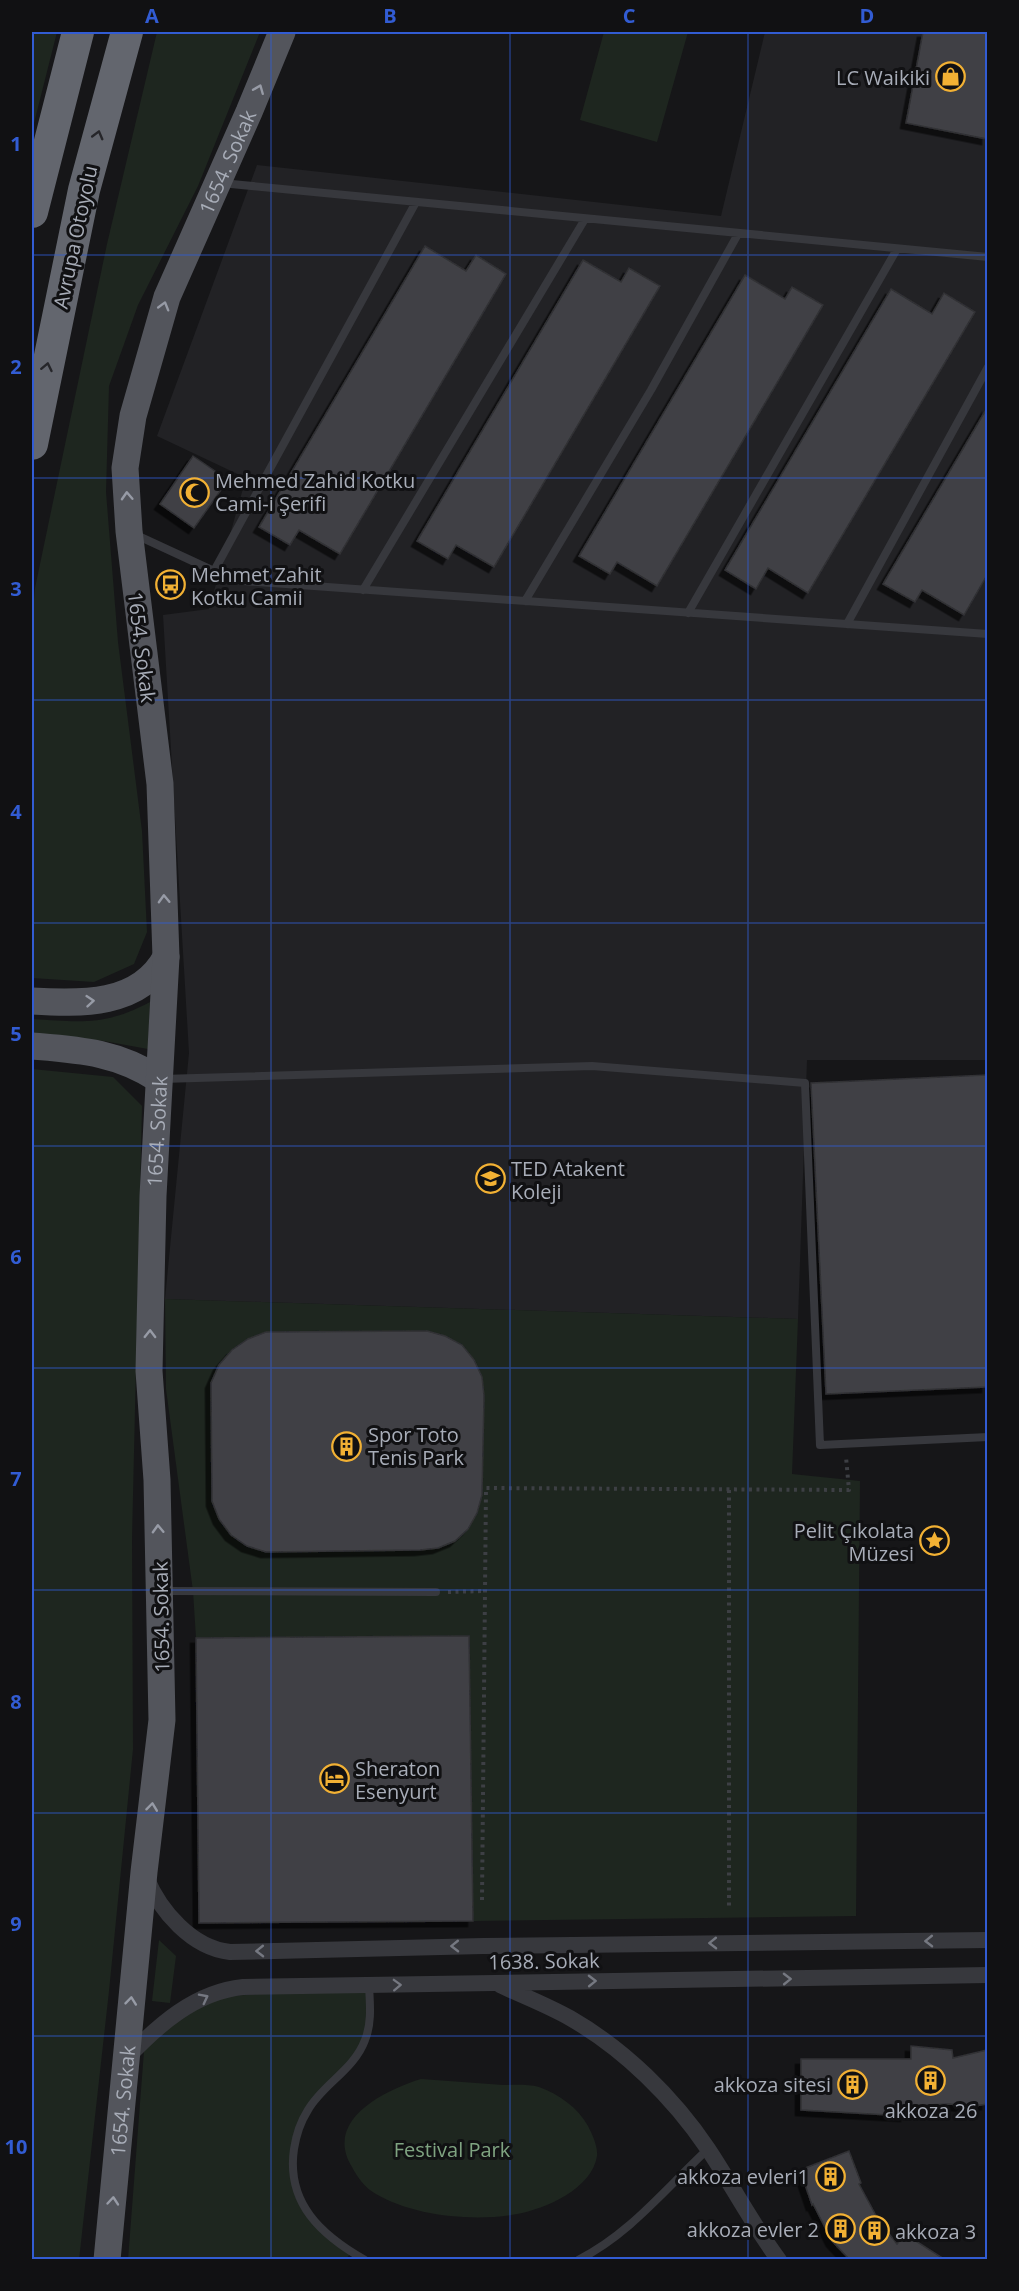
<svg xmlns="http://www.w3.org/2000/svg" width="1019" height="2291" font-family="'Open Sans',sans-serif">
<defs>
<filter id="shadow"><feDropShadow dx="-5.5" dy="5.5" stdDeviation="0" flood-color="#0009"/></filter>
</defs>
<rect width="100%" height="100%" fill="#161618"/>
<path fill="#222225" d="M765,32H987V1060H807L798,1319L165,1299L189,1053L163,615L209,609L246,478L157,436L257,165L721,216Z"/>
<path fill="#1e261f" d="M32,32H57L32,131Z
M157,32H260L198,186L138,305L109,386L106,492L118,642L142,831L147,932L134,964L94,982L32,978V620L35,588L107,244Z
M604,32H688L657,142L580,120Z
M150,1002L148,1049L104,1041L32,1034V1019C81,1022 105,1026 150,1002Z
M32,1069L113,1077L142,1106L132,1539L133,1749L109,1991L79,2260L32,2259Z
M165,1299L798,1319L792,1474L860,1481L856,1916L473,1921L469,1636L196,1638L193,1591L166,1389Z
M159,1940L176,1956L170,2003L152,2001Z
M369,1986L365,2041L324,2092L301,2125L293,2175L307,2211L352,2252L345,2260H128L145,2038L203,1998Z
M421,2079C449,2081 476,2083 503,2085C514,2085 528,2084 539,2087C559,2094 578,2108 588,2126C592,2134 598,2146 597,2156C592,2189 545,2209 517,2214C474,2222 413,2216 376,2194C365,2188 357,2177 352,2167C323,2120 385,2090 421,2079Z"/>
<path fill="#404145" stroke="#303034" stroke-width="1.5" filter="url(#shadow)" d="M923,32H987V139L906,123Z
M425,246L466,271L476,255L506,274L340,554L299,530L290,545L259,527Z
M583,260L621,282L629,268L660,286L494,567L456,545L448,559L417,541Z
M745,275L785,299L792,287L823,305L657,586L617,562L610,574L579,556Z
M891,289L932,314L944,293L975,312L808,593L768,568L756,589L725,570Z
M987,408V575L964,615L922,590L915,602L883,584Z
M193,456L228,480L194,528L160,504Z
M987,1075V1387L826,1394L811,1083Z
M427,1331L445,1336L462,1345L474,1360L482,1377L484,1396L482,1495L477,1513L468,1529L455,1541L438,1548L420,1550L266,1552L247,1546L231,1535L219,1519L212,1501L211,1383L219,1365L232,1350L248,1339L266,1332Z
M469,1636L473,1921L199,1923L196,1638Z
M911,2046L952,2050L953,2058L987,2050V2104L969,2107L950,2104L905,2106L906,2116L801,2110V2059H911Z
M849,2151L861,2183L859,2184L879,2221L897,2244L905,2234L944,2259H849L832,2241L813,2204L812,2205L800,2170Z"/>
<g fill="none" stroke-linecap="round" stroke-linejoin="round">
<path stroke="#3d3f44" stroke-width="4" stroke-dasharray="3 4.5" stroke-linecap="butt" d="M729,1490V1906
M448,1592L485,1591
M482,1900L486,1488L849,1490L846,1457"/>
<path stroke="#37383d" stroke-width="8" d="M221,183L988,257
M134,534L214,571L243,581L988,634
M214,571L416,202
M363,590L585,219
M525,601L651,390L738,234
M688,613L897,249
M847,624L988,367
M162,1079L592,1066L805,1083L820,1445L988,1437
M164,1591L436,1592
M365,2260C321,2235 286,2203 294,2149C296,2136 301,2121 308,2110C323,2084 354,2070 365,2040C372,2023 370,2004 369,1986
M578,2260C630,2234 666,2188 708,2149"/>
<path stroke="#37383d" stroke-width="16" d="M146,1877C160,1911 192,1948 230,1952L483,1946L988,1940
M500,1985C523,1996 547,2005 570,2018C624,2049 673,2097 708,2149C732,2185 752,2224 779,2260
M126,2059C158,2025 195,1992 243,1987L988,1975"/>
<g stroke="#53555c" stroke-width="27">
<path d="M32,1001C80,1004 140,1006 166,957"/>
<path d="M32,1046C79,1050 117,1052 158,1079"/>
<path id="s1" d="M107,2260L144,1872L162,1720L157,1480L149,1371L153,1196L166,957L160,784L129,531L125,468L133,416L167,297L249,112L282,32"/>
</g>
<path stroke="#63666e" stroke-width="32" d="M32,212L78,32
M32,444L84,190L127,32"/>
</g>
<defs><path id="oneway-chevron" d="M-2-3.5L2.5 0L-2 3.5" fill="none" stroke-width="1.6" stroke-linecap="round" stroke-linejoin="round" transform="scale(1.5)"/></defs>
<g stroke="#979ba6">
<use href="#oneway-chevron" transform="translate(259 89) rotate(-68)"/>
<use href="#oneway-chevron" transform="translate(164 306) rotate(-74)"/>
<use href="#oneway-chevron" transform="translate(127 496) rotate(-93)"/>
<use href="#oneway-chevron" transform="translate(164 899) rotate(-92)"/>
<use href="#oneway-chevron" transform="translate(90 1001) rotate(-5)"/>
<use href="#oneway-chevron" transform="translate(150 1334) rotate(-89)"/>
<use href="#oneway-chevron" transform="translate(158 1529) rotate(-92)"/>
<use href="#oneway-chevron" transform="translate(152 1807) rotate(-83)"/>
<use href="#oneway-chevron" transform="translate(131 2001) rotate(-84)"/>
<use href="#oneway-chevron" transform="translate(113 2201) rotate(-85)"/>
</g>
<g stroke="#26262a">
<use href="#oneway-chevron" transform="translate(98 135) rotate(-75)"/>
<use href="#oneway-chevron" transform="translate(47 367) rotate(-78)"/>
</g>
<g stroke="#757881">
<use href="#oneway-chevron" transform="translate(929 1941) rotate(179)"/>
<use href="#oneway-chevron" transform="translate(713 1943) rotate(179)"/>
<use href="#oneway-chevron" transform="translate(455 1946) rotate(179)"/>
<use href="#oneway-chevron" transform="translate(260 1951) rotate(179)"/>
<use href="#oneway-chevron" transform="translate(787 1979) rotate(-1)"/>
<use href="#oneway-chevron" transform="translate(592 1981) rotate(-1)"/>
<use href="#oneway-chevron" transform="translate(397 1985) rotate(-2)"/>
<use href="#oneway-chevron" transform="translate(204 1998) rotate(-27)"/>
</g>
<path fill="none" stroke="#325cd3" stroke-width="1.5" stroke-opacity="0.55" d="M271,32V2260M510,32V2260M748,32V2260M32,255H988M32,478H988M32,700H988M32,923H988M32,1146H988M32,1368H988M32,1590H988M32,1813H988M32,2036H988"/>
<defs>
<symbol id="shop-ring" viewBox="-11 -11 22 22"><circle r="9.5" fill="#111113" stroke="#f2b134" stroke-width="1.5"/><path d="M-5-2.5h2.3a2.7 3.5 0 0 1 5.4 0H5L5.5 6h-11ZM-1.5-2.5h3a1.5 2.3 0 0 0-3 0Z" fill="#f2b134"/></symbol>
<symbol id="mosque-ring" viewBox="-11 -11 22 22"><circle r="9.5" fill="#111113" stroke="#f2b134" stroke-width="1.5"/><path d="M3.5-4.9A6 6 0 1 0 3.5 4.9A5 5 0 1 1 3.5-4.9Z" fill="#f2b134"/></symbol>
<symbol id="bus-ring" viewBox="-11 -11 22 22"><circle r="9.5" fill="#111113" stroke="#f2b134" stroke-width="1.5"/><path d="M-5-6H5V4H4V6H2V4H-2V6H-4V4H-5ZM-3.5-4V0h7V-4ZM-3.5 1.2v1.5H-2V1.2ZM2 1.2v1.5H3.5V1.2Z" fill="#f2b134"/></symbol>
<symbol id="school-ring" viewBox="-11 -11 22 22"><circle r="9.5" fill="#111113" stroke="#f2b134" stroke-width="1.5"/><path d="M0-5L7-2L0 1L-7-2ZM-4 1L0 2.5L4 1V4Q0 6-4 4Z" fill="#f2b134"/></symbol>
<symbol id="building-ring" viewBox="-11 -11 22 22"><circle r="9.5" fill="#111113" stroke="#f2b134" stroke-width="1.5"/><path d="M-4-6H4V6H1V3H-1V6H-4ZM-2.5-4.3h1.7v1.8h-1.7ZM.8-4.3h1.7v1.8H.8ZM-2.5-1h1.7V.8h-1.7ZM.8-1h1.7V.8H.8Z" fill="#f2b134"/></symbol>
<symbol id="sight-ring" viewBox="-11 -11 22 22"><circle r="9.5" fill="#111113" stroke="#f2b134" stroke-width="1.5"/><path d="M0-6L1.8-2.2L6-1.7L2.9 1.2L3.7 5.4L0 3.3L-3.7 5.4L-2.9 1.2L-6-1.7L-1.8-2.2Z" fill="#f2b134"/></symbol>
<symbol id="hotel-ring" viewBox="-11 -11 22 22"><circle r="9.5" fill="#111113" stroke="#f2b134" stroke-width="1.5"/><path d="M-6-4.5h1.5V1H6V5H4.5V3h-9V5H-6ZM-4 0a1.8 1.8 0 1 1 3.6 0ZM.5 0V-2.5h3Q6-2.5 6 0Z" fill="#f2b134"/></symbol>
</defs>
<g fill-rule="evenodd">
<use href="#shop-ring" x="934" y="60" width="33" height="33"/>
<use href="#mosque-ring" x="178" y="476" width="33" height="33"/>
<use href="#bus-ring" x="154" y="568" width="33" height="33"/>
<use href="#school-ring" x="474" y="1162" width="33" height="33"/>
<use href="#building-ring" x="330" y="1430" width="33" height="33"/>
<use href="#sight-ring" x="918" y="1524" width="33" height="33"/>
<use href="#hotel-ring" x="318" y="1762" width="33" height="33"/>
<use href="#building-ring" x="914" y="2064" width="33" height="33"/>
<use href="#building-ring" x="836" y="2068" width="33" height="33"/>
<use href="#building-ring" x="814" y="2160" width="33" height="33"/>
<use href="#building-ring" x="824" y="2212" width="33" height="33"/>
<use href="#building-ring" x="858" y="2214" width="33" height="33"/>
</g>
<g text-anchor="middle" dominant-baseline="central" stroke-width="6" stroke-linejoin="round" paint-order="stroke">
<g font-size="20" fill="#a8adb8" stroke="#111113" text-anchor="start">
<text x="930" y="77" text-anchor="end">LC Waikiki</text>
<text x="215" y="480">Mehmed Zahid Kotku<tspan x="215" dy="23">Cami-i Şerifi</tspan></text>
<text x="191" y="574">Mehmet Zahit<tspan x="191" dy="23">Kotku Camii</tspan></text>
<text x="511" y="1168">TED Atakent<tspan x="511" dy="23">Koleji</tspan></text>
<text x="368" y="1434">Spor Toto<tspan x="368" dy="23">Tenis Park</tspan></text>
<text x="914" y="1530" text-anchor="end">Pelit Çıkolata<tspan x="914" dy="23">Müzesi</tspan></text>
<text x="355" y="1768">Sheraton<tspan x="355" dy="23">Esenyurt</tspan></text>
<text x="831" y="2084" text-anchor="end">akkoza sitesi</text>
<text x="931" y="2110" text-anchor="middle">akkoza 26</text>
<text x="809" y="2176" text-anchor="end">akkoza evleri1</text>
<text x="819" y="2229" text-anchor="end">akkoza evler 2</text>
<text x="895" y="2231">akkoza 3</text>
</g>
<g font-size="20" fill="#a8adb8" stroke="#111113">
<text stroke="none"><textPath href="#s1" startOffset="2122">1654. Sokak</textPath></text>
<text transform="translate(75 237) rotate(-78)">Avrupa Otoyolu</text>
<text transform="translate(142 647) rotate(83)">1654. Sokak</text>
<text stroke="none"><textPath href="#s1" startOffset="1132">1654. Sokak</textPath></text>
<text transform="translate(161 1617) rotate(-91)">1654. Sokak</text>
<text transform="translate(544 1961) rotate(-1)">1638. Sokak</text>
<text stroke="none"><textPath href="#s1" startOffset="160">1654. Sokak</textPath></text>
</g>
<g font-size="20" fill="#7fa381" stroke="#111113">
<text x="452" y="2149">Festival Park</text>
</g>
</g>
<rect width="1019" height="2291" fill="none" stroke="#111113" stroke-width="66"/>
<rect x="33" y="33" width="953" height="2225" fill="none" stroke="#325cd3" stroke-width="2"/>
<g font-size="20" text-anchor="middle" font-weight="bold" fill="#325cd3">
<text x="152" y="23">A</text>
<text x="390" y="23">B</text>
<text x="629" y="23">C</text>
<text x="867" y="23">D</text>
<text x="16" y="151">1</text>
<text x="16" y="374">2</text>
<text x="16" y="596">3</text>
<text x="16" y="819">4</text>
<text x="16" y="1041">5</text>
<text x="16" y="1264">6</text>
<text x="16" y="1486">7</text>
<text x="16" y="1709">8</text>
<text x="16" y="1931">9</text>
<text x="16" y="2154">10</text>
</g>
</svg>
